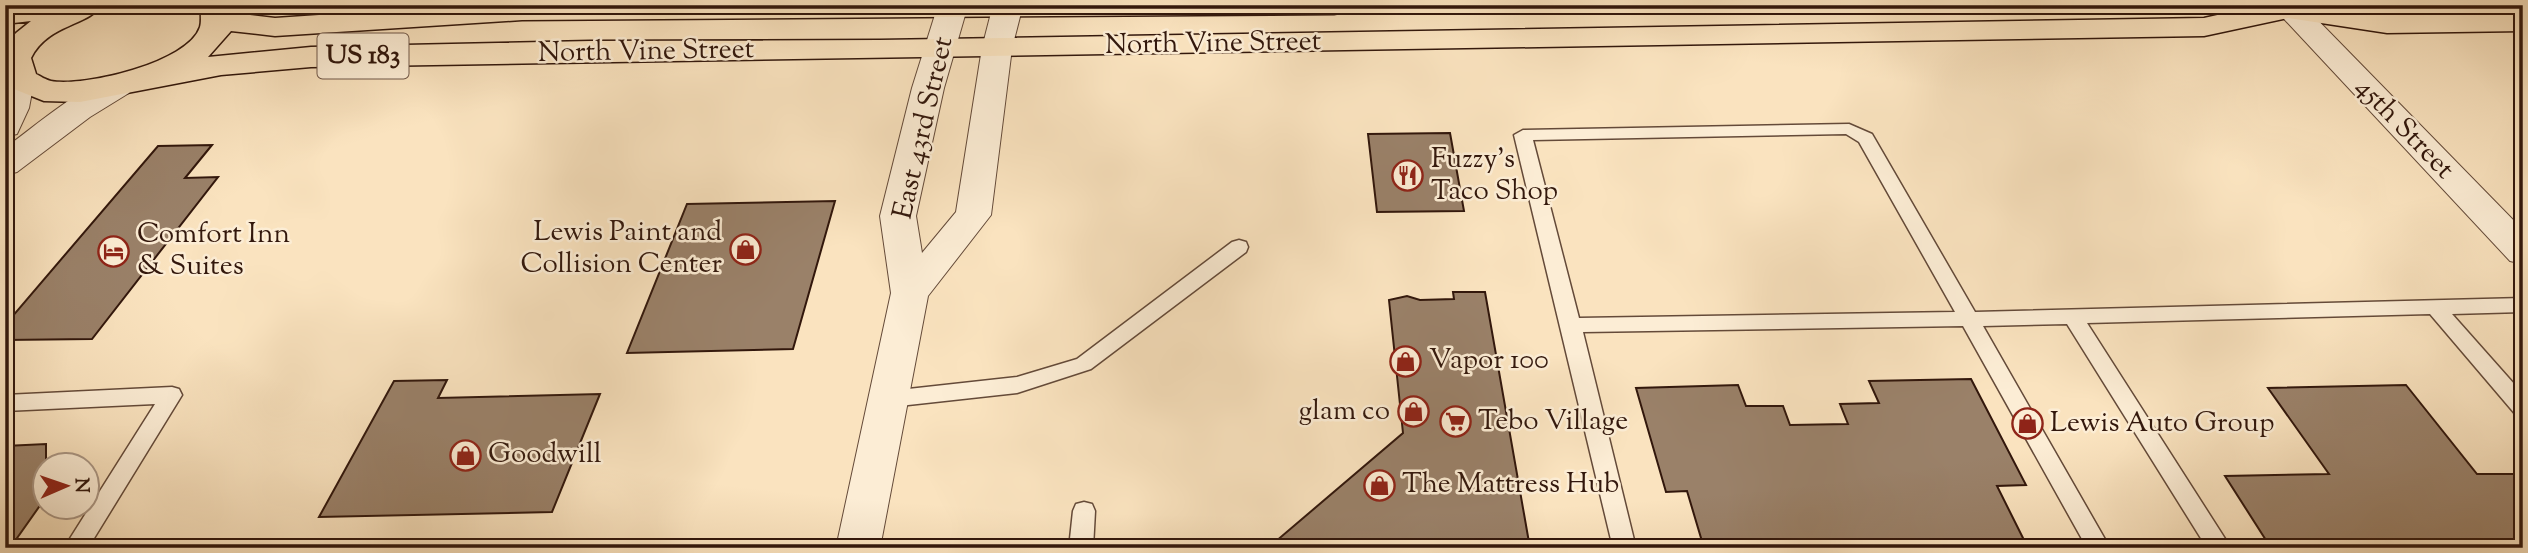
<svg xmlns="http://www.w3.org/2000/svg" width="2528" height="553" font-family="'Sorts Mill Goudy',serif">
<rect width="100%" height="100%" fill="#fae3bf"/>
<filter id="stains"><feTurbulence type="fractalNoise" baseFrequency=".00286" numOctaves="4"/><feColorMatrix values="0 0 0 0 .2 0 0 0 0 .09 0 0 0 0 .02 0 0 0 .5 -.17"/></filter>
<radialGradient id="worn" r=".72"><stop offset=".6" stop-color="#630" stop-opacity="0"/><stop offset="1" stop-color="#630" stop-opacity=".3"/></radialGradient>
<path fill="#9a8169" stroke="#32170c" stroke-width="2" d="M1450,133L1464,211L1377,212L1368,134Z
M212,145L185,178L218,177L92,339L5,340V325L158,146Z
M835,201L793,349L627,353L687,204Z
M1453,292H1485L1530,548H1268L1403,433L1389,300L1407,296L1420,300L1454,299Z
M1971,379L2026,485L1997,486L2028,548H1704L1687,491L1666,492L1636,388L1738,385L1746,406H1783L1790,425L1848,424L1840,404L1879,403L1869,381Z
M447,380L438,398L600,394L552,512L319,517L394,381Z
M2406,385L2477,474H2523V548H2271L2225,476L2329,474L2268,388Z
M46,444V497L10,548H5V446Z"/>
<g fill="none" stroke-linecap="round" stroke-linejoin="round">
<defs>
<path id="service" d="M1849,124L1872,134L1975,312L2523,298V312L2452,314L2523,394V417L2516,415L2430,314L2087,323L2231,548H2207L2067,324L1983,326L2110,548H2087L1963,326L1583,332L1636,548H1613L1514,135L1523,130ZM1846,134L1859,142L1955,312L1579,318L1533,140Z
M1239,240L1246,242L1248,247L1246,252L1091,369L1017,393L890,407L883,405L880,399L883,393L890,391L1017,377L1077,359L1232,242Z
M172,387L179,389L182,395L88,548H64L155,404L5,411V395Z
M1084,502L1092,504L1095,511L1093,548H1069L1073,511L1076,504Z"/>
<path id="minor" d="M938,5H968L944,88L916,216L922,253L956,212L982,48L993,5H1023L1012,48L991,215L928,296L880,548H836L891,293L880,216L912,88Z
M2271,5H2303L2523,230V264L2510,261Z
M18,71L29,74L34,81L29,108L17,134L5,137V77Z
M118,76L129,79L134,86L129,93L90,117L17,172L5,175V148C37,125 80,86 118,76Z"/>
<path id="trunk" d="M102,5C88,26 48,24 31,58L36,74C40,76 46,80 51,81C84,87 188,63 200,27C202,21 200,12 201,5H231L242,14L275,18L466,5H1349L1345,12L1334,14L522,20L275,36L231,31L208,57L311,47L591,41L880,40L2204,18L2262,5H2325L2387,15L2523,13V31L2387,33L2288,18L2204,36L311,67L221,75L80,102L44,101L9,87L5,82V46L16,33L31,21L5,24V6Z"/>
</defs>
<use href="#service" stroke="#644a39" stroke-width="3"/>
<use href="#minor" stroke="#644a39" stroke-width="2"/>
<use href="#trunk" stroke="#32170c" stroke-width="3"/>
<use href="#service" fill="#fcedd5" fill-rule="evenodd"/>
<use href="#minor" fill="#fcedd5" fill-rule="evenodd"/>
<use href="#trunk" fill="#fae3bf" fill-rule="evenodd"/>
</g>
<defs>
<symbol id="restaurant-ring" viewBox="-11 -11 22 22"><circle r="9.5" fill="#fcedd5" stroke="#8f2418" stroke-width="1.5"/><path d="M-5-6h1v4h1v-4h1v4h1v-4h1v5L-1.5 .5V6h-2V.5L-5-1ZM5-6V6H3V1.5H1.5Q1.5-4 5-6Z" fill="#8f2418"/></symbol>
<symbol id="shop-ring" viewBox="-11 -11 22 22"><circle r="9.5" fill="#fcedd5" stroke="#8f2418" stroke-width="1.5"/><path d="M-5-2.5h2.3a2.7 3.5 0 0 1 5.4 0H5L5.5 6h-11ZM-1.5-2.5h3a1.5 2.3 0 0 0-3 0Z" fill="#8f2418"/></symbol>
<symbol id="hotel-ring" viewBox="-11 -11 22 22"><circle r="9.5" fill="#fcedd5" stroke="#8f2418" stroke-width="1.5"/><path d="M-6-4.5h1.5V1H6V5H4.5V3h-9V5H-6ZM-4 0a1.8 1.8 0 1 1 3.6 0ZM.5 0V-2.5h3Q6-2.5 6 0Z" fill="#8f2418"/></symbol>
<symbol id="supermarket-ring" viewBox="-11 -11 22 22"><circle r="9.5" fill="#fcedd5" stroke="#8f2418" stroke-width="1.5"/><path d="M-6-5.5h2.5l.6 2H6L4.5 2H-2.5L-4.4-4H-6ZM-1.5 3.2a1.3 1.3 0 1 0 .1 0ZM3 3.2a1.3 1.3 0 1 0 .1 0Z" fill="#8f2418"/></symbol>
</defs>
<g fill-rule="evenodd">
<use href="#restaurant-ring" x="1390" y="158" width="35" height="35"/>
<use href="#shop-ring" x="728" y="232" width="35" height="35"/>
<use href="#hotel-ring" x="96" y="234" width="35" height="35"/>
<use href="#shop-ring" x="1388" y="344" width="35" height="35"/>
<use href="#shop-ring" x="1396" y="394" width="35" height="35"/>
<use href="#supermarket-ring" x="1438" y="404" width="35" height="35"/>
<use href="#shop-ring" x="2010" y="406" width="35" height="35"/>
<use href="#shop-ring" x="448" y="438" width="35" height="35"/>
<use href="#shop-ring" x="1362" y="468" width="35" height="35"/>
</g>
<g text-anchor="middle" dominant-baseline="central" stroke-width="5" stroke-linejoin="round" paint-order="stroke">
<rect fill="#fcedd5" stroke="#6f5748" stroke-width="2" x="317.5" y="33.5" width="91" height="45" rx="5"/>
<g font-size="26" font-weight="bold" fill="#32170c">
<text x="363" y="56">US 183</text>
</g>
<g font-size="28" fill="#32170c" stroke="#fcedd5">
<text transform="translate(1213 44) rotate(-1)">North Vine Street</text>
<text transform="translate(646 52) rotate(-1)">North Vine Street</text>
<text transform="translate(924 128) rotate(-77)">East 43rd Street</text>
<text transform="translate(2404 129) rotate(46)">45th Street</text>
</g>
<g font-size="28" fill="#32170c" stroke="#fcedd5" text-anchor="start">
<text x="1431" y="160">Fuzzy's<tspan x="1431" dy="32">Taco Shop</tspan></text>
<text x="722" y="233" text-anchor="end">Lewis Paint and<tspan x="722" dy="32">Collision Center</tspan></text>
<text x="137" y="235">Comfort Inn<tspan x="137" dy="32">&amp; Suites</tspan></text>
<text x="1429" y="361">Vapor 100</text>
<text x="1390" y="412" text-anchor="end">glam co</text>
<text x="1478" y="422">Tebo Village</text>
<text x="2050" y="424">Lewis Auto Group</text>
<text x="488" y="455">Goodwill</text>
<text x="1402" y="485">The Mattress Hub</text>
</g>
</g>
<rect width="2528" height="553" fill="none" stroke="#fae3bf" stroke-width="28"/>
<rect x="7" y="7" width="2514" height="539" fill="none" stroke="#32170c" stroke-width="3.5"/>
<rect x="14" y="14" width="2500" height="525" fill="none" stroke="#32170c" stroke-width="2"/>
<g transform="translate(66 486) rotate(88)"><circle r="33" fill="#fcedd5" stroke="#ab9785" stroke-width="2"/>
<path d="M0-5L12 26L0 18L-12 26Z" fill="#8f2418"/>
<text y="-10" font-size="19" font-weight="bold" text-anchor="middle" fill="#32170c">N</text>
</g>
<rect width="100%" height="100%" filter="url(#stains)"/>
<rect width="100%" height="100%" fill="url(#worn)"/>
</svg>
